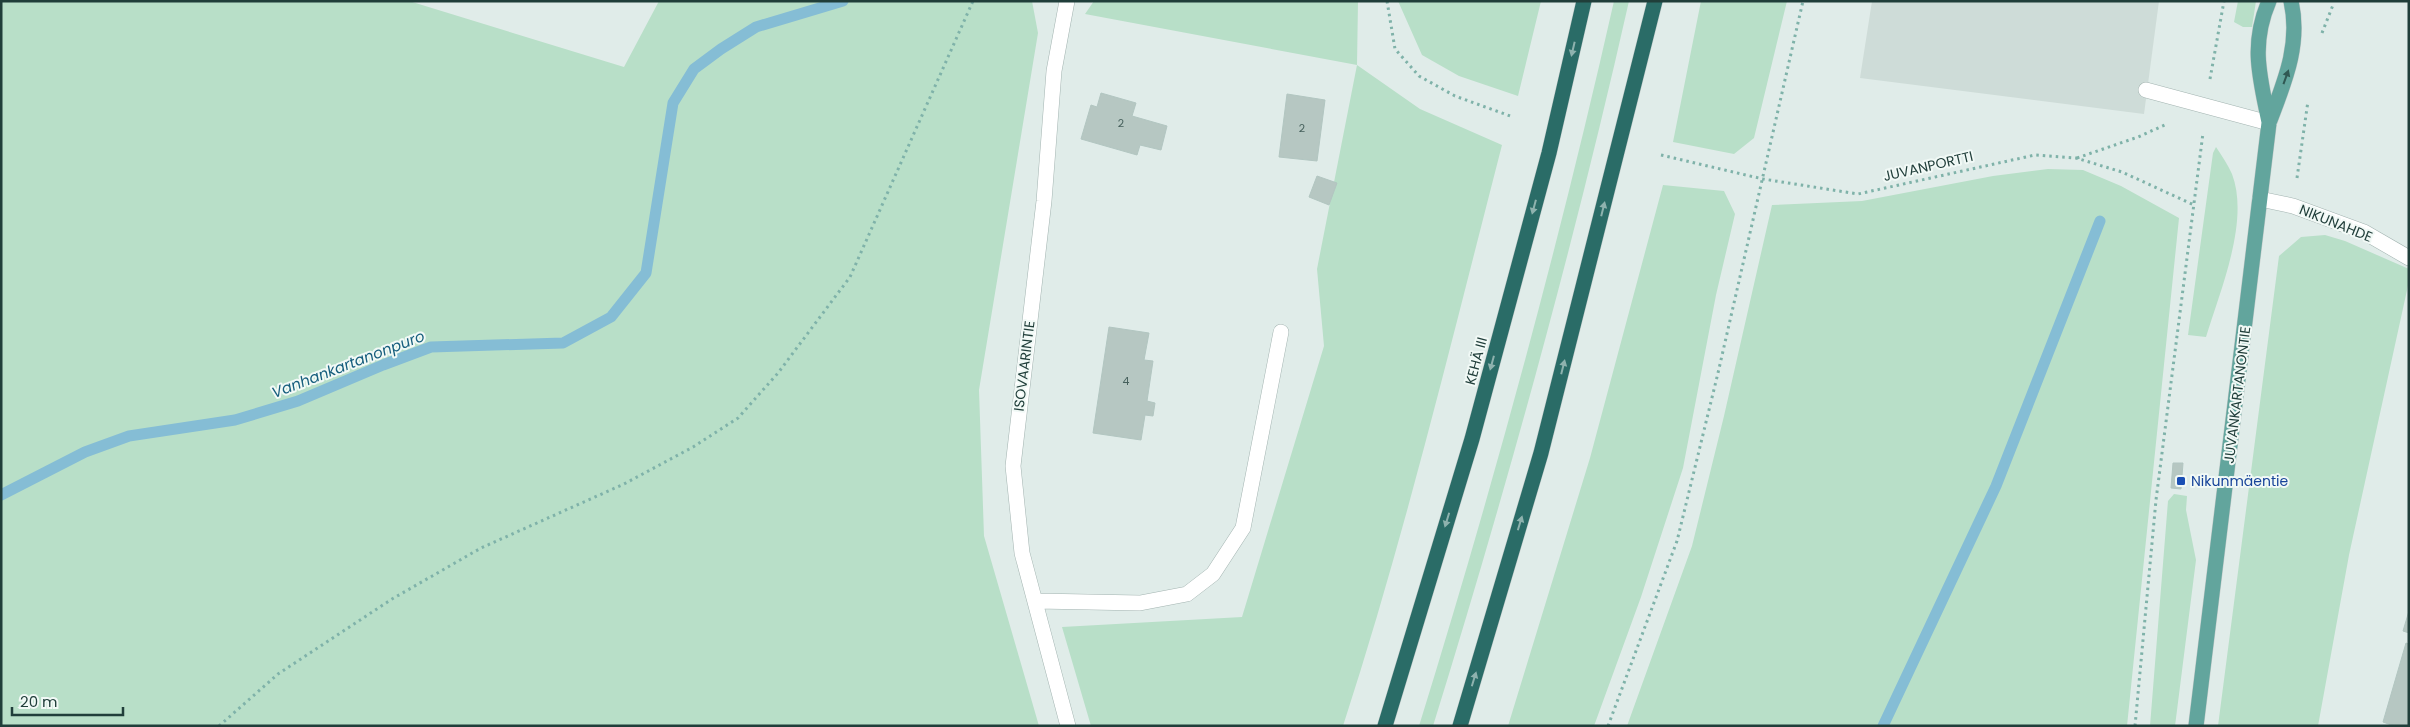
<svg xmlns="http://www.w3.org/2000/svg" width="2410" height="727" font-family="Poppins,sans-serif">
<rect width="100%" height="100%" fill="#e0ece9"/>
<path fill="#cedcd8" d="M1872,1H2159L2144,114L1860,78Z"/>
<path fill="#b8dfc8" d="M1,1H409L624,67L659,1H1032L1038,33L979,390L984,536L1039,726H1Z
M1094,1H1358L1357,65L1420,109L1502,145C1452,339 1405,535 1343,726H1091L1062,627L1242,617L1324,346L1317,269L1357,65L1085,14Z
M1398,1H1541L1518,96L1459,76L1422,55Z
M1614,1H1629C1574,245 1507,487 1433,726H1419C1493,487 1559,245 1614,1Z
M1701,1H1787L1754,138L1734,154L1673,142Z
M2238,1H2256L2252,27H2243L2234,22Z
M2216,147C2222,156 2228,165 2232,174C2250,221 2220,291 2206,337L2188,335L2213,153Z
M2048,169L2083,170L2121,186L2179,218L2127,726H1627L1692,546L1724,416L1772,205L1862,201L1993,176Z
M1663,185L1724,191L1735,214L1716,295L1683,468L1641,597L1594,726H1508L1590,458Z
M2325,235L2345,241L2409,269V281L2349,555L2318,726H2218L2279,256L2301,237Z
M2174,494L2187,496L2186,510L2196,560L2175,726H2150L2168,501Z"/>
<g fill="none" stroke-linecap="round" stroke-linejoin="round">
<path stroke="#85bdd5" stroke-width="11" d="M1,495L85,452L129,436L235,420L298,401L383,365L431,347L563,343L611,317L646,273L673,103L694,69L721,49L756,27L843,1
M1883,726L1996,486L2100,221"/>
</g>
<path fill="#b6c7c2" stroke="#b2c6c1" d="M1101,93L1136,103L1132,116L1167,126L1161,150L1140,145L1137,155L1081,139L1091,105L1097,107Z
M1287,94L1325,100L1317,161L1279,157Z
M1317,176L1337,183L1329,205L1309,197Z
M1109,327L1149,333L1144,360L1153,361L1147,401L1155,403L1153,416L1145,415L1141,440L1093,433Z
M2173,463H2183L2181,489L2171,488Z
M2409,611V633L2403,631Z
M2406,643L2409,644V726H2394L2383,722Z"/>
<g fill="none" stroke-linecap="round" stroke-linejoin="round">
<defs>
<path id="minor" d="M1067,1L1054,71L1044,201L1013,466L1022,553L1068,726
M2146,90L2269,123
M2260,199L2293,206L2364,232L2409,258
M1037,601L1140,603L1187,594L1213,574L1243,528L1281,332"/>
<path id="major" d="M2269,1C2250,45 2260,78 2269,122
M2196,726L2269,123C2284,83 2301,45 2291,1"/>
<path id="highway" d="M1385,726L1472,439L1549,153L1584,1
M1460,726L1541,453L1655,1"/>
</defs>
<use href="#minor" stroke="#a3b4b1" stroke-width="16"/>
<use href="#major" stroke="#c1c9c8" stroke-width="16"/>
<use href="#highway" stroke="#c1c9c8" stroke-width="16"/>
<path stroke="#7fb2a9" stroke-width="3" stroke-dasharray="2.5 4" stroke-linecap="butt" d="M1387,1L1395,49L1419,76L1455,96L1513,117
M2322,33L2333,5
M2210,79L2224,1
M1661,155L1763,179L1858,194L2035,155L2076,158L2122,172L2194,205
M2077,158L2138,137L2167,124
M2297,178L2308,101
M219,726L278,674L392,599L481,548L624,484L693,447L738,418L778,373L850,277L973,1
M1608,726L1677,541L1718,373L1803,1
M2135,726L2156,500L2203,133"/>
<use href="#minor" stroke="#fff" stroke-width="15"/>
<use href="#major" stroke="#62a59d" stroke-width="15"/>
<use href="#highway" stroke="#2a6c67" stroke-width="15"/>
</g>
<defs><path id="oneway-solid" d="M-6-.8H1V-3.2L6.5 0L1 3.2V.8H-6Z" transform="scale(1.25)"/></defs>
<g fill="#8eb2ae">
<use href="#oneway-solid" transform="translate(1573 49) rotate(103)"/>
<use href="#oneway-solid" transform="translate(1534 207) rotate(105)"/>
<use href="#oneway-solid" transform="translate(1603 209) rotate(-76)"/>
<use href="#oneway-solid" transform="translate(1492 363) rotate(105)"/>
<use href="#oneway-solid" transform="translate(1563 367) rotate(-76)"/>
<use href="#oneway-solid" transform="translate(1447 520) rotate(107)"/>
<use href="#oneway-solid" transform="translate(1520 523) rotate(-73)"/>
<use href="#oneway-solid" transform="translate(1474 679) rotate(-73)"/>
</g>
<use fill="#305853" href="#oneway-solid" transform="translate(2286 77) rotate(-70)"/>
<rect fill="#1a4fb4" stroke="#f1f9f6" stroke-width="2" x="2176" y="476" width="10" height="10" rx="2.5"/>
<g text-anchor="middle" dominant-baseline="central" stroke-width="4" stroke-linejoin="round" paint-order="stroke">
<g font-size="11" fill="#46605c">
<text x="1121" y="123">2</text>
<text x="1302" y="128">2</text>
<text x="1126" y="381">4</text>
</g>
<g font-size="14" fill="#203e3a" stroke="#f1f9f6">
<text transform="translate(1928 166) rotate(-13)">JUVANPORTTI</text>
<text transform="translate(2336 223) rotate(22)">NIKUNAHDE</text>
<text transform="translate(1476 361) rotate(-75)">KEHÄ III</text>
<text transform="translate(1024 366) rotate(-83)">ISOVAARINTIE</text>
<text transform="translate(2237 395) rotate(-83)">JUVANKARTANONTIE</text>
</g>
<g font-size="14" fill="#164399" stroke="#f1f9f6" text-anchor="start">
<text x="2191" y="481">Nikunmäentie</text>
</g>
<g font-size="15" font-style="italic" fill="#165e7d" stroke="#f1f9f6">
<text transform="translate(348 364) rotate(-21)">Vanhankartanonpuro</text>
</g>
</g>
<rect width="2410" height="727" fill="none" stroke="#203e3a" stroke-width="5"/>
<path d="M12 707v8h111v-8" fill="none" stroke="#203e3a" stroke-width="2.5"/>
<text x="20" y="707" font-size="15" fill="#203e3a" stroke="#f1f9f6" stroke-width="4" paint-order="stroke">20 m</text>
</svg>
